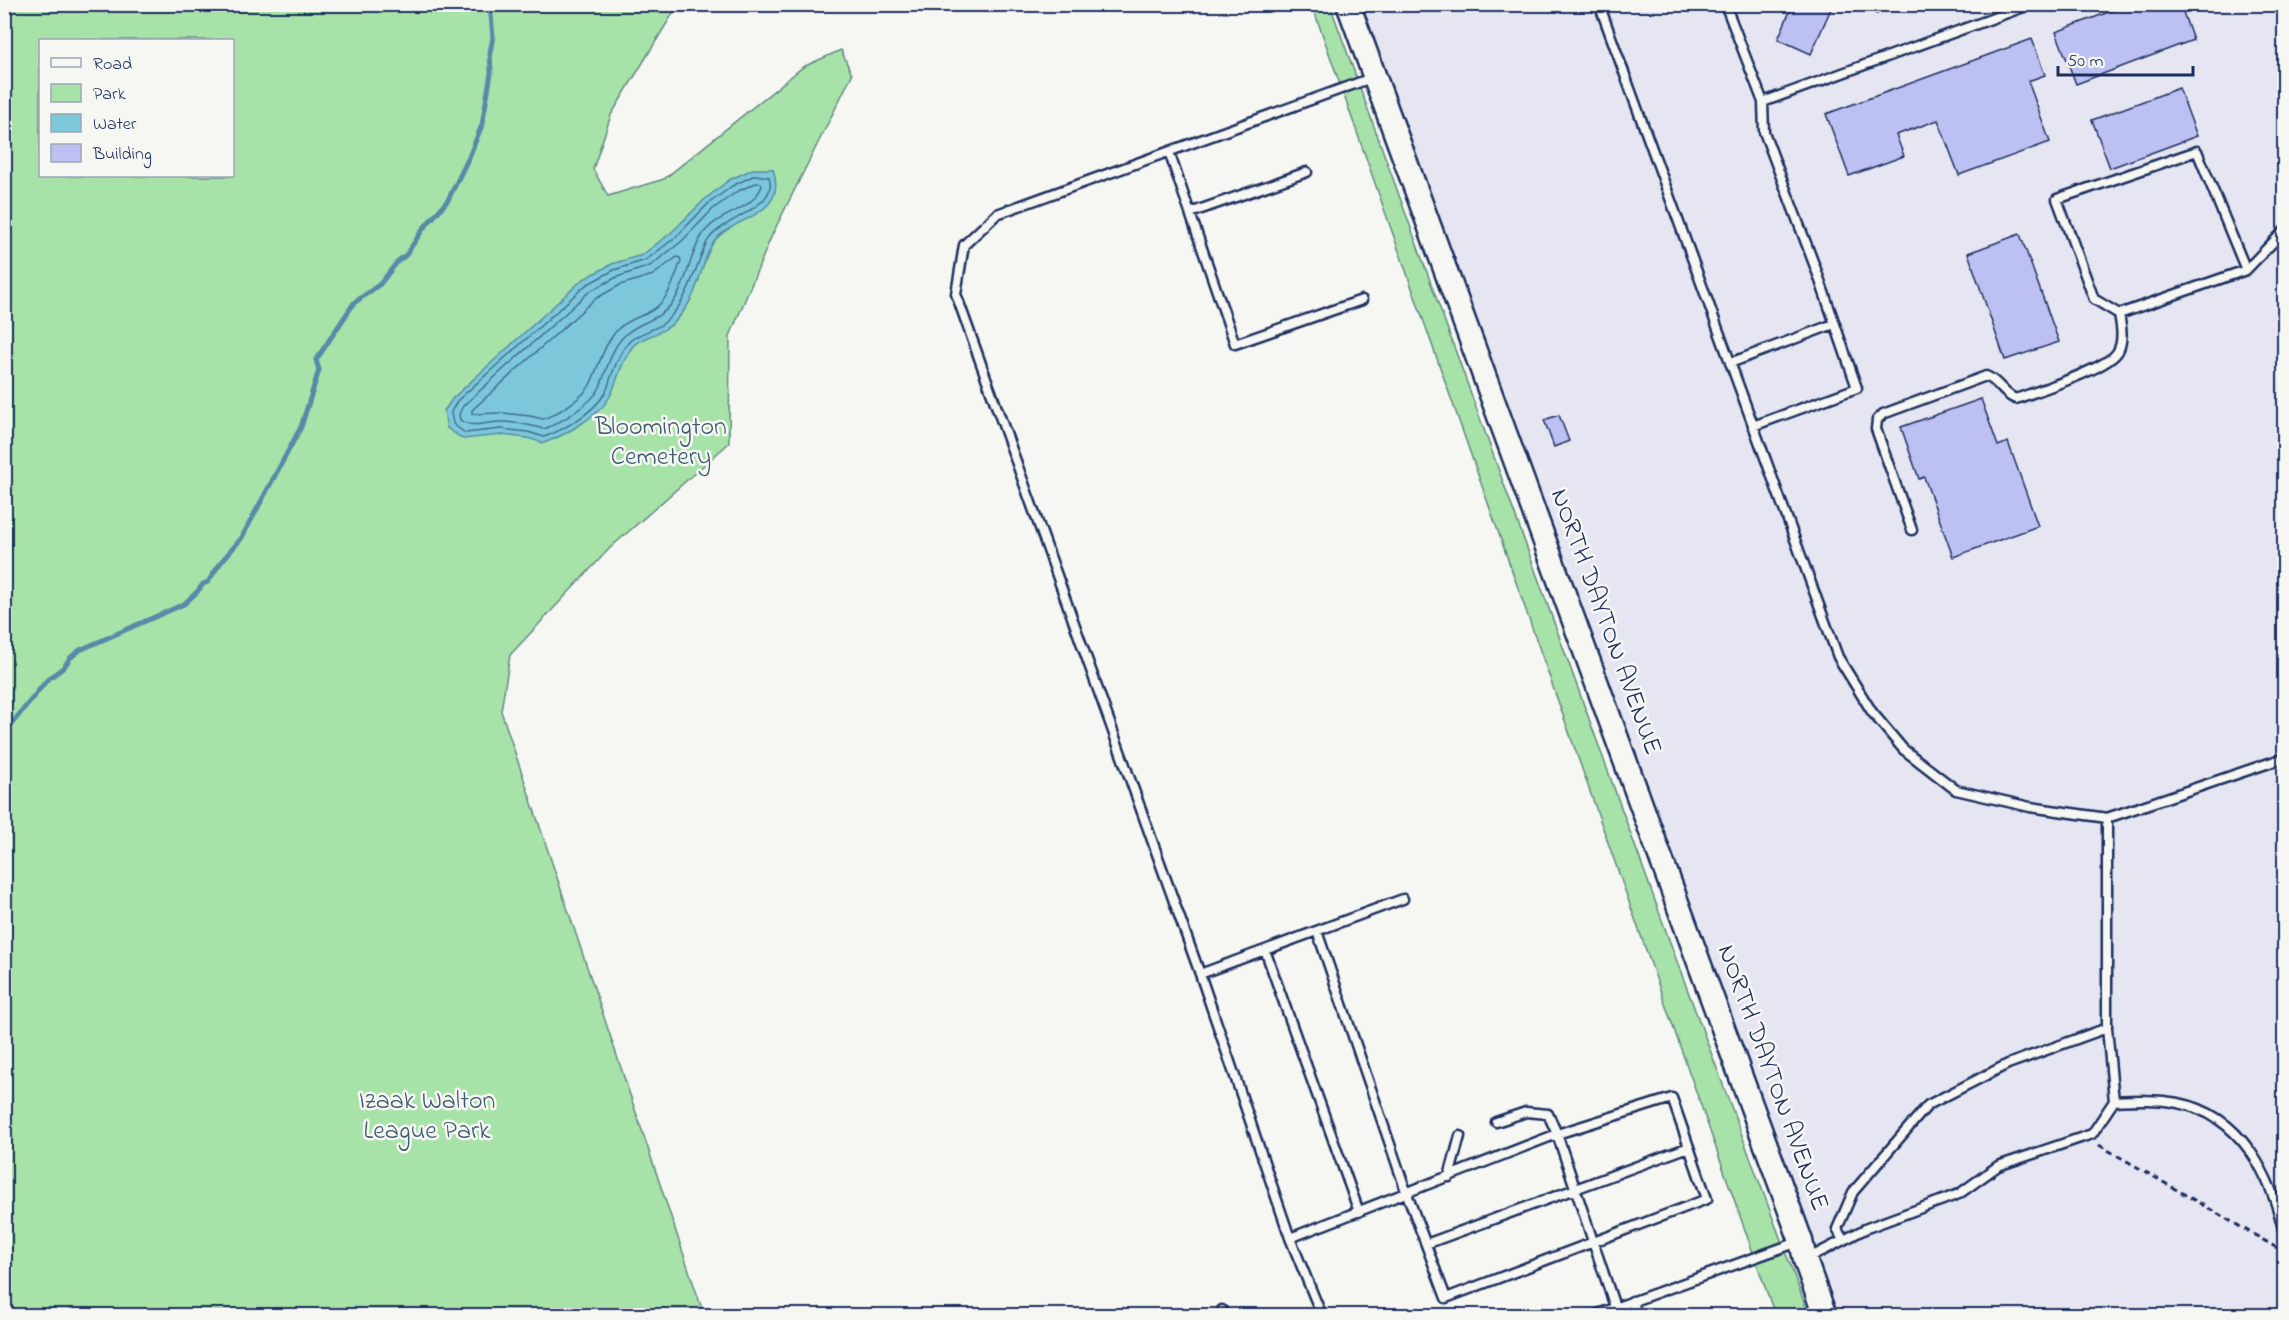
<svg xmlns="http://www.w3.org/2000/svg" width="2289" height="1320" font-family="'Indie Flower',sans-serif">
<rect width="100%" height="100%" fill="#f6f6f2"/>
<filter id="ink" filterUnits="userSpaceOnUse"><feTurbulence type="fractalNoise" baseFrequency=".0167" numOctaves="2"/><feDisplacementMap in="SourceGraphic" scale="12" xChannelSelector="R" yChannelSelector="G"/><feConvolveMatrix kernelMatrix="1 2 1 2 8 2 1 2 1" color-interpolation-filters="sRGB"/></filter>
<g filter="url(#ink)">
<path fill="#e5e6f2" d="M1361,5H2284V1315H1838Z"/>
<path fill="#a7e2a8" stroke="#618883" stroke-width="1.5" fill-rule="evenodd" d="M5,5H685L673,13L611,115L593,169L608,196L664,179L803,67L841,50L852,75L772,235L730,336L729,443L610,548L510,655L501,711L704,1315L5,1316ZM40,40H232V176H40Z
M1312,5H1330L1679,967L1809,1315H1775Z"/>
<path fill="#7bc8da" stroke="#558ba8" stroke-width="1.5" d="M753,169H773C789,218 732,215 713,243C701,262 700,288 687,306C682,314 673,325 665,329C656,335 640,338 633,346C621,361 618,380 610,396C601,415 563,436 544,443L527,438L501,435L463,439L447,428L444,411L453,398L582,280L612,264L642,255L672,232L704,200L729,180Z"/>
<g fill="none" stroke-linecap="round" stroke-linejoin="round">
<path stroke="#416c90" stroke-width="1.5" d="M755,175L769,177C780,209 719,218 707,242C694,269 689,301 665,322C655,331 638,332 629,342C621,350 616,363 612,374C609,381 608,390 604,395C591,414 565,429 544,437L528,432L501,429L465,433L453,424L451,412L457,401L586,285L614,270L646,260L676,237L708,204L732,186Z
M756,183H761L762,186C752,212 718,212 703,234C690,253 688,279 676,298C661,322 640,320 625,335C610,349 607,371 599,389C591,404 560,423 544,429C530,425 516,422 501,422C487,422 472,429 460,420L459,414L463,406L590,291L617,277L650,266L681,242L713,209L736,192Z
M677,257L680,258L681,261C674,279 669,301 651,311C640,317 626,321 618,329C604,344 599,365 591,383C585,397 557,414 543,419L530,416L502,413L472,414V410L595,299L620,285L653,275Z"/>
<path stroke="#558ba8" stroke-width="5" d="M4,729L10,726L47,680L64,667L70,658L80,650L184,604L197,592L203,584L208,582L221,562L241,539L301,427L319,370L316,360L354,303L380,284L398,261L406,255L423,229L448,200L469,157L482,125L491,73L490,52L493,37L490,4"/>
</g>
<path fill="#bdc0f2" stroke="#1b2f5e" stroke-width="1.5" d="M1793,4H1833L1811,54L1778,39Z
M1855,4H1882L1877,14Z
M2130,4H2180L2193,40L2076,84L2056,32Z
M2032,39L2045,75L2028,81L2050,142L1959,175L1938,120L1896,135L1904,156L1849,176L1826,114Z
M2179,88L2197,136L2110,168L2092,120Z
M2020,234L2059,342L2005,360L1968,253Z
M1981,399L1998,446L2008,442L2038,526L1953,557L1924,477L1919,479L1901,427Z
M1559,415L1569,441L1554,447L1544,420Z"/>
<g fill="none" stroke-linecap="round" stroke-linejoin="round">
<defs>
<path id="lane" d="M1599,4L1838,657L1872,712L1903,749L1956,790L2030,807L2107,818L2284,758
M1725,4L1763,102L1764,132L1817,272L1857,388L1753,426
M1374,77L997,214L964,245L956,294L1200,974L1290,1238L1557,1134L1615,1307
M1763,102L2032,4
M1169,152L1235,344L1362,300
M1190,213L1307,172
M2246,270L2197,151L2057,199L2094,299L2119,314L2246,270L2284,231
M1730,363L1834,324
M1912,530L1876,429L1877,420L1883,414L1986,376C1999,381 2003,395 2016,399C2037,391 2110,368 2118,351C2124,340 2121,325 2119,314
M2107,818V1028L2114,1101
M1317,931L1407,1194L1446,1298L1707,1199L1672,1098L1557,1134L1548,1114L1526,1112L1496,1122
M1265,950L1359,1212
M1200,974L1403,899
M1449,1177L1460,1136
M1290,1238L1322,1316
M1843,1240L1837,1229L1853,1192L1928,1105L2008,1064L2107,1028
M1426,1244L1689,1147
M1807,1259L1867,1228L1959,1194L1998,1166L2092,1134L2114,1101C2135,1100 2157,1099 2178,1103C2242,1115 2272,1177 2284,1234
M1632,1301L1638,1316
M1222,1310L1224,1316
M1592,1316L1801,1241"/>
<path id="secondary" d="M1348,4L1801,1241L1805,1260L1825,1316"/>
</defs>
<use href="#lane" stroke="#1b2f5e" stroke-width="13"/>
<use href="#secondary" stroke="#1b2f5e" stroke-width="27"/>
<path stroke="#1b2f5e" stroke-width="3" stroke-dasharray="6 4.5" stroke-linecap="butt" d="M2099,1145L2284,1252"/>
<use href="#lane" stroke="#f6f6f2" stroke-width="8"/>
<use href="#secondary" stroke="#f6f6f2" stroke-width="22"/>
</g>
</g>
<g text-anchor="middle" dominant-baseline="central" stroke-width="5" stroke-linejoin="round" paint-order="stroke">
<g font-size="26" fill="#3e5c70" stroke="#f6f6f2">
<text x="661" y="428">Bloomington<tspan x="661" dy="30">Cemetery</tspan></text>
<text x="427" y="1102">Izaak Walton<tspan x="427" dy="30">League Park</tspan></text>
</g>
<g font-size="26" fill="#1b2f5e" stroke="#f6f6f2">
<text transform="translate(1605 622) rotate(70)">NORTH DAYTON AVENUE</text>
<text transform="translate(1772 1078) rotate(70)">NORTH DAYTON AVENUE</text>
</g>
</g>
<rect width="2289" height="1320" fill="none" stroke="#f6f6f2" stroke-width="24"/>
<rect x="12" y="12" width="2265" height="1296" fill="none" stroke="#1b2f5e" stroke-width="2" filter="url(#ink)"/>
<rect x="39" y="39" width="195" height="138" fill="#f6f6f2" stroke="#9ea6b7" stroke-width="1.5"/>
<rect x="51" y="58" width="30" height="9" fill="#f6f6f2" stroke="#9ea6b7" stroke-width="1.5"/>
<text x="93" y="69" font-size="18" fill="#1b2f5e">Road</text>
<rect x="51" y="84" width="30" height="18" fill="#a7e2a8" stroke="#9ea6b7" stroke-width="1.5"/>
<text x="93" y="99" font-size="18" fill="#1b2f5e">Park</text>
<rect x="51" y="114" width="30" height="18" fill="#7bc8da" stroke="#9ea6b7" stroke-width="1.5"/>
<text x="93" y="129" font-size="18" fill="#1b2f5e">Water</text>
<rect x="51" y="144" width="30" height="18" fill="#bdc0f2" stroke="#9ea6b7" stroke-width="1.5"/>
<text x="93" y="159" font-size="18" fill="#1b2f5e">Building</text>
<path d="M2058 66v9h135v-9" fill="none" stroke="#1b2f5e" stroke-width="3"/>
<text x="2067" y="66" font-size="18" fill="#1b2f5e" stroke="#f6f6f2" stroke-width="4.5" paint-order="stroke">50 m</text>
</svg>
